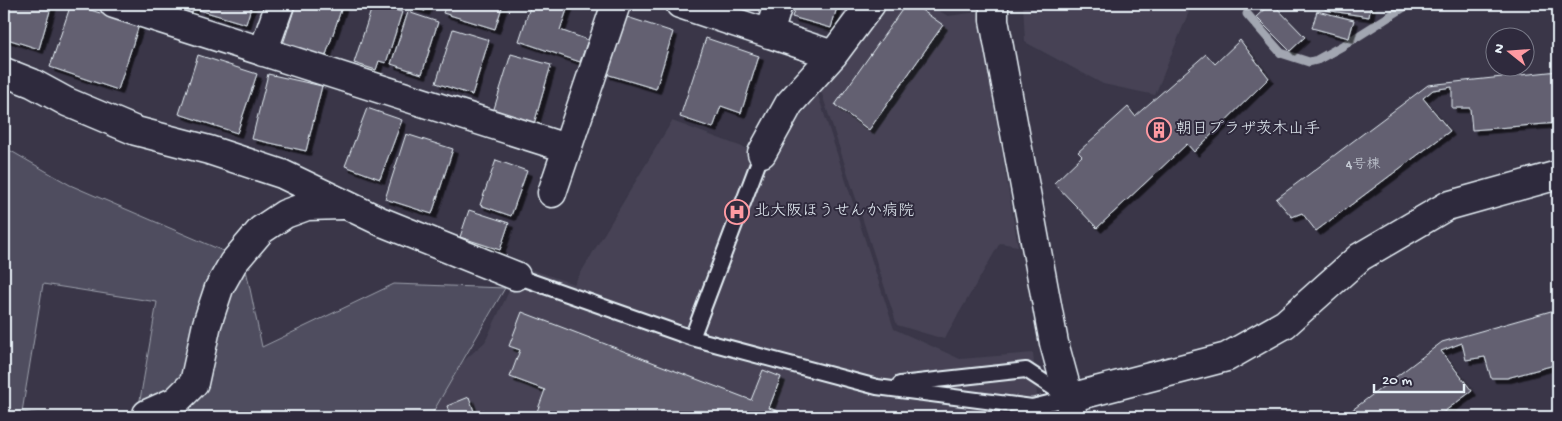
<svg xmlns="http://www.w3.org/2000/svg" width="1562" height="421" font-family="'Gochi Hand','Klee One',sans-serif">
<defs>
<filter id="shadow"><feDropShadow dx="4.5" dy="4.5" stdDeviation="0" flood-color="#0009"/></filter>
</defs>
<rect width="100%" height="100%" fill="#3a3648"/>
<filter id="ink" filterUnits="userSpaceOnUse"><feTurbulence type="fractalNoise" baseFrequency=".02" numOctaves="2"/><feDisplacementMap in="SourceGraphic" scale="10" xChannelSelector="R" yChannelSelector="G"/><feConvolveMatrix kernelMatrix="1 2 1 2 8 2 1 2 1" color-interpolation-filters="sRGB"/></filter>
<g filter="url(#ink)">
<path fill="#464354" d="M884,4H927L948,16L978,12L1018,246L1000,243L944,339L897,325L820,88Z
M1023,4H1192L1155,95L1103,84L1025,42Z
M817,92L894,329L960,359L1033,353L1039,417H418L425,395L485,342L521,266L574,284L672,121L772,158Z"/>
<path fill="#504e5f" stroke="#9ca0ac" d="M4,147L70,185L244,260L262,347L394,284L505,288L430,417H137L157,302L43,284L22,412L54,417H4Z"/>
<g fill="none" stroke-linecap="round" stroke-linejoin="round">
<path stroke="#a2a6b1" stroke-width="9" d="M1247,14L1281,53L1309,62L1317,60L1344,45L1409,4"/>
</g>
<path fill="#636171" stroke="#e8f1f8" filter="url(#shadow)" d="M8,4H52L39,49L4,38V7L6,8Z
M71,4L139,25L118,90L50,67Z
M163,4H194L192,13Z
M201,4H252L246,24L199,10Z
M296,4H343L325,58L283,44Z
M373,4L402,12L386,63L379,61L376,70L354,63Z
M402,4H428L425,11Z
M446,4H503L495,29L443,13Z
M531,4H569L560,30L588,40L580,62L519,41Z
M796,4H838L831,28L792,17Z
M906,4H913L943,25L869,130L835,105Z
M1270,4H1273L1305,37L1290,51L1256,17Z
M1326,4H1371L1369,17L1325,10Z
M1317,11L1354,20L1349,38L1312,28Z
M408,12L438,22L422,74L391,64Z
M624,16L673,32L656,89L606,74Z
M453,29L489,40L472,95L436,83Z
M706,38L759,56L741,113L721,106L713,128L680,117Z
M1240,40L1269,78L1194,152L1187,144L1097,228L1054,183L1082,156L1078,152L1128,107L1135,116L1206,54L1215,64Z
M511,54L551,65L534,124L493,112Z
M198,55L257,74L237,133L179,114Z
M1558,71V123L1472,130L1470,108H1452V87L1433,90L1423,98L1450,131L1316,231L1302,213L1292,217L1276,199L1428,85Z
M268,74L322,86L306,151L252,139Z
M367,108L402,120L380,179L345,166Z
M406,134L453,149L432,214L385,199Z
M496,160L527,171L511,216L480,205Z
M469,210L509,223L500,250L460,237Z
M1558,309V364L1507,378H1491L1485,357L1466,360L1462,343L1441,351L1472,391L1437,417H1343L1442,342Z
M522,312L751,400L763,370L781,377L769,408L794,417H535L545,390L510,377L520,350L509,346Z
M469,397L475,414L484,410L486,417H451L447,406Z"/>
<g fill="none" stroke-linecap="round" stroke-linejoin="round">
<defs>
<path id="service" d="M516,276L692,338L877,387L1032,407L1069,398
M692,338L762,153
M900,384L1026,370L1067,397"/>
<path id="minor" d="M114,4L566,148
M680,4L833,55
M769,34L778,4
M263,52L280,4
M4,72L32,83L67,102L136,131L209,150L282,174L382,222L516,276
M762,153L789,104L833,55L871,4
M552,193L616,4
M1069,398L1227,357L1285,324L1360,257L1447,206L1558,175
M147,414L176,401L194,383L207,324L219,288L233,263L261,230L285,214L307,206L343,205"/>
<path id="tertiary" d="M994,4V20L1054,343L1069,398L1073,417"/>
</defs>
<use href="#service" stroke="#e8f1f8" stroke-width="18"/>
<use href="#minor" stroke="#e8f1f8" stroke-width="31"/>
<use href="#tertiary" stroke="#e8f1f8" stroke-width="31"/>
<use href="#service" stroke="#2f2a3d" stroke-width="14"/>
<use href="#minor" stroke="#2f2a3d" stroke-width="28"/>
<use href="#tertiary" stroke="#2f2a3d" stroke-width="28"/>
</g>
</g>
<defs>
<symbol id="building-ring" viewBox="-11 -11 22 22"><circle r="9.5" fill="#2f2a3d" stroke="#ff9aa2" stroke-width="1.5"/><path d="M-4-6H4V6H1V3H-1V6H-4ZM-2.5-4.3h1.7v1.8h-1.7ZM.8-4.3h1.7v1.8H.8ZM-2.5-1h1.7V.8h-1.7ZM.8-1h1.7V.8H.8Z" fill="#ff9aa2"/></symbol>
<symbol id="hospital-ring" viewBox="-11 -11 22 22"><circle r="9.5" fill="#2f2a3d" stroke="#ff9aa2" stroke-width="1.5"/><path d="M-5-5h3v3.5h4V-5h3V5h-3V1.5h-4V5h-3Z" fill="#ff9aa2"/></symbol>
</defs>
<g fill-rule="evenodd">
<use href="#building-ring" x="1145" y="116" width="28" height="28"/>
<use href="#hospital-ring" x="723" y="198" width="28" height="28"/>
</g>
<g text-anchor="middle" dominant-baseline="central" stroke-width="4" stroke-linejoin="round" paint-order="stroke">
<g font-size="14" fill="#c7cdd6">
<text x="1363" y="165">4号棟</text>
</g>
<g font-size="16" fill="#e8f1f8" stroke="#2f2a3d" text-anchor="start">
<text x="1176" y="130">朝日プラザ茨木山手</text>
<text x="754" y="212">北大阪ほうせんか病院</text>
</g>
</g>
<rect width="1562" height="421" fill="none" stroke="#2f2a3d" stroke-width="20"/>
<rect x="10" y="10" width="1542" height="401" fill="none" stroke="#e8f1f8" stroke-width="2" filter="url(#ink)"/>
<g transform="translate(1510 52) rotate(287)"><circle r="24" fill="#2f2a3d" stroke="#797a88"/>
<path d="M0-4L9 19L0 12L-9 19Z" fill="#ff9aa2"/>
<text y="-8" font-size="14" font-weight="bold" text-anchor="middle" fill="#e8f1f8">N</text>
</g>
<path d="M1374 384v8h90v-8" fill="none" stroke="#e8f1f8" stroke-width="2.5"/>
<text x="1382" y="384" font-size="15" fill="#e8f1f8" stroke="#2f2a3d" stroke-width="4" paint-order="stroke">20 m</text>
</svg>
